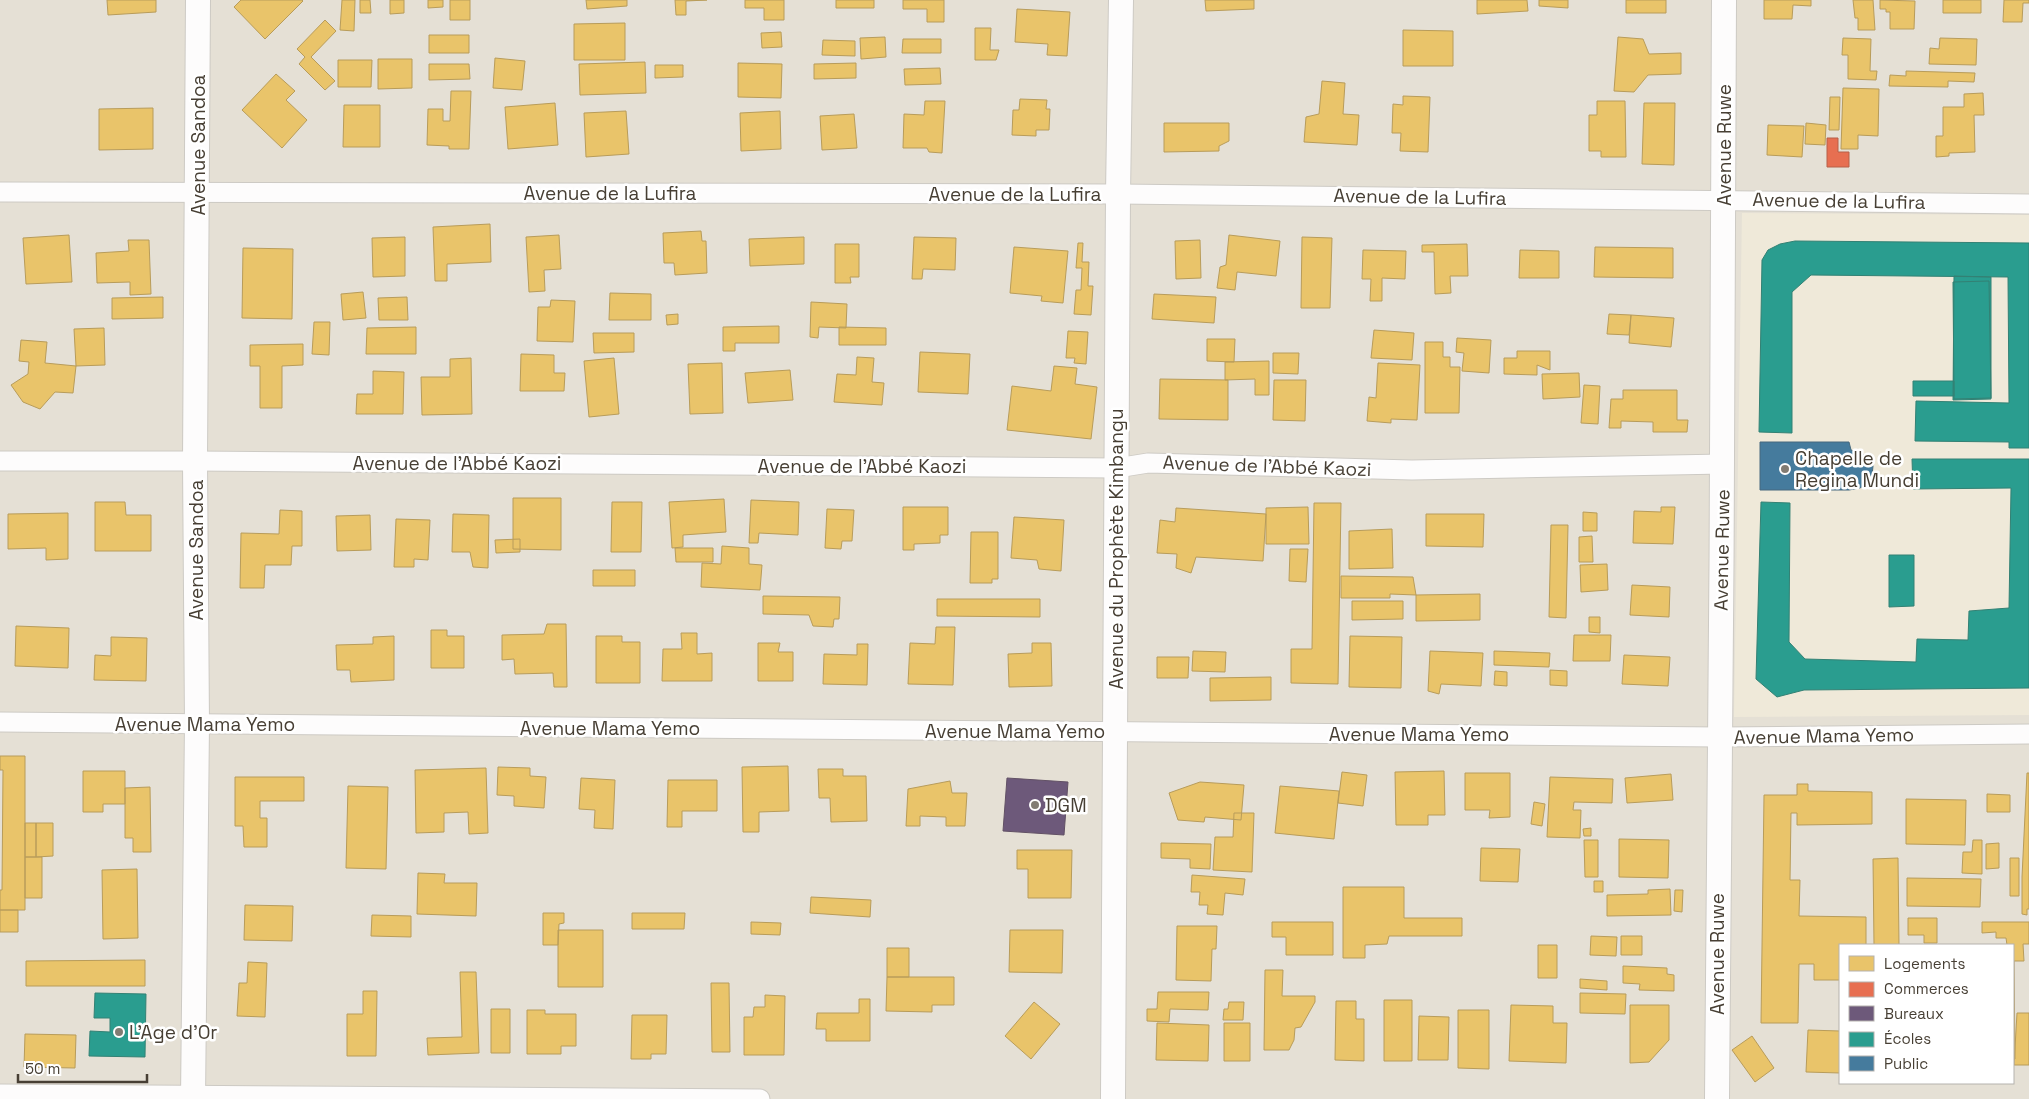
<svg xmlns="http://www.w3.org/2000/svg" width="2029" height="1099" font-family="'Space Grotesk',sans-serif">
<rect width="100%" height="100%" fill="#f0eee8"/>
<path fill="#e5e0d5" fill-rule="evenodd" d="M0,0H2029V1099H0ZM1840,945H2013V1083H1840Z"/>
<path fill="#efe9d9" d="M1742,213L2029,215V715L1734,717Z"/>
<path fill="#e9c46a" stroke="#b89c5a" d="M107,0H156V12L108,15Z
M241,0H302L303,1L265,39L234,7Z
M342,0H355L354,31L340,30Z
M360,0H370L371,13H360Z
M390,0H404V13L390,14Z
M428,0H443V7L428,8Z
M450,0H470V20H450Z
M586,0H627V6L587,9Z
M675,0H707L686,1V15H676Z
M745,0H784V20H764V8H745Z
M836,0H874V8H836Z
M903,0H944V22H927V9H903Z
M1205,0H1254V9L1206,11Z
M1477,0H1527L1528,11L1477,14Z
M1539,0H1568V8L1539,6Z
M1626,0H1666V13H1626Z
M1764,0H1811V6L1793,5L1792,19H1764Z
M1853,0H1873L1875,30H1858V18H1855Z
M1880,0L1915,1L1914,29H1890V12H1886V9H1880Z
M1943,0H1981V13H1943Z
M2004,0H2029V3H2023L2022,22H2003Z
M1017,9L1070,12L1067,56L1047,55L1048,44L1015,42Z
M325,20L336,31L311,57L335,81L325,90L299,64L305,57L297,49Z
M625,23V60H574V24Z
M975,28H991L990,50H999L996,60H975Z
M1403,30L1453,31V66H1403Z
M781,32L782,47L762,48L761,33Z
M429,35H469V53H429Z
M885,37L886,57L861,59L860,38Z
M1618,37L1643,39L1649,54L1681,53V74L1648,75L1634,92L1614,91Z
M1843,38L1871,39L1870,71H1877L1876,80L1848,79V55H1842Z
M1940,38L1977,39L1976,65L1929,64L1930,48L1939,49Z
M903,39H941V53H902Z
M823,40L855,41V56L822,55Z
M495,58L525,61L522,90L493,88Z
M378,59H412V88L378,89Z
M338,60H372L371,87H338Z
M645,62L646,93L580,95L579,64Z
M738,63L782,64L781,98L738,97Z
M856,63V78L814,79V64Z
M429,64H469L470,79L429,80Z
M655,65H683V77L655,78Z
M940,68L941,84L905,85L904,69Z
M1906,71L1975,73L1974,82L1948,81V87L1889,86L1890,75L1906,76Z
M276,74L295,91L286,100L307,120L282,148L242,110Z
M1322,81L1345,83L1343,114L1359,115L1357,145L1304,142L1306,117L1319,114Z
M1843,88L1879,89L1878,136L1858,135V149H1841Z
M451,91H471L469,149H449V146L427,145L428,109H443V121H450Z
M1983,93L1984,115H1974L1975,152L1949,153V156L1936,157V136H1943V107H1964V94Z
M1403,96L1430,97L1428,152L1400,151L1401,133H1392L1393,104L1403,105Z
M1830,97H1840L1839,130H1829Z
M1020,99L1047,100L1046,109H1050L1049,130H1036V136L1012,135L1013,110H1019Z
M925,101H945L942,153L929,152L927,148H903L904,114L924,115Z
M1597,101H1625L1626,157H1601V151H1589V115H1597Z
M555,103L558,145L508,149L505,107Z
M1644,103H1675L1674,165L1642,164Z
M344,105H380V147H343Z
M153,108V149L99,150V109Z
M626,111L629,154L586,157L584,113Z
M780,111L781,149L741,151L740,113Z
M854,114L857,148L822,150L820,116Z
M1164,123H1229V141L1219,146V151L1164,152Z
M1806,123L1826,125L1825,145L1805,144Z
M1768,125L1804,126L1802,157L1767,155Z
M490,224L491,262L447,264V281H435L433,227Z
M701,231L702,241H706L707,273L675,275L674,263H664L663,233Z
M69,235L72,282L26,284L23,238Z
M559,235L561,269L544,270L545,291L529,292L526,237Z
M1229,235L1280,241L1276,276L1237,272L1235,290L1217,288L1220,267L1226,265Z
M405,237V276L373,277L372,238Z
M804,237V264L750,266L749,239Z
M914,237L956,238L955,270L923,269L922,279H912Z
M1302,237L1332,238L1330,308H1301Z
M128,240H149L151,294L130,295V282L97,283L96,253L129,251Z
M1200,240L1201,278L1176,279L1175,241Z
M1078,243H1083L1082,262H1089L1088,286H1093L1091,315L1074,314L1076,290H1081L1082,268H1076Z
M835,244H859V277H850L851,283H835Z
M1467,244L1468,276H1450L1451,293L1435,294L1434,252H1422V245Z
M1014,247L1068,251L1063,303L1041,301L1042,296L1010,293Z
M1595,247L1673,248V278L1594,277Z
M243,248L293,249L292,319L242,318Z
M1363,250L1406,251L1405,279L1382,278V301H1370L1371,279H1362Z
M1520,250L1559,251V278H1519Z
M363,292L366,318L343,320L341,294Z
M610,293L651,294V320H609Z
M1154,294L1216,297L1214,323L1152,319Z
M163,297V318L112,319V298Z
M407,297L408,320H379L378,298Z
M551,300L575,301L573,342L537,341L538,307H550Z
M811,302L847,304L846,328L819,327L818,338L810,337Z
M678,314V324L667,325L666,315Z
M1609,314L1631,315L1629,335L1607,334Z
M1631,315L1674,318L1671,347L1629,343Z
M314,322H330L329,355L312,354Z
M779,326V343H735V351H723V327Z
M416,327V354H366L367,328Z
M839,327L886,328V345H839Z
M104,328L105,365L76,366L74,329Z
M1374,330L1414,333L1412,360L1371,358Z
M1068,331L1088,332L1086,364L1074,363L1075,358H1066Z
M593,333H634V352L594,353Z
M1457,338L1491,340L1489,373L1462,371L1464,353L1456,352Z
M1207,339H1235L1234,362L1207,361Z
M21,340L47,342L45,363L76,366L73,393L55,392L40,409L23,402L11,385L28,374L29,362L19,361Z
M1425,342H1443V357H1450V367H1460L1459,413H1425Z
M303,344V365L282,366V408H260V366H250V345Z
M1517,351H1550V370L1537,365V375L1504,374V358H1517Z
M920,352L970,354L968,394L918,392Z
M1273,353H1299L1298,374L1273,373Z
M521,354L554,355V373H565L564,391H520Z
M857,357L874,358L872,382L884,383L882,405L834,402L837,374L856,375Z
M471,358L472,414L422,415L421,377H450V359Z
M614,358L619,414L589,417L584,361Z
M1269,361V395H1255V379L1225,380V362Z
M722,363L723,413L690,414L688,364Z
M1378,363L1420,365L1417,420L1391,419V423L1367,421L1369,397L1376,398Z
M1054,366L1077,368L1075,384L1097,387L1091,439L1007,430L1012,386L1051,391Z
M790,370L793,400L748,403L745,373Z
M373,371L404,372L403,414H356L357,394H373Z
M1579,373L1580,397L1543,399L1542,374Z
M1160,379L1228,380V420L1159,419Z
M1274,380H1306L1305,421L1273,420Z
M1584,385L1600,386L1598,424L1581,423Z
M1623,390H1677V420H1688L1687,432H1653V422L1621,421V428H1609L1611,399H1623Z
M513,498H561V550L513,549Z
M724,499L726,532L683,535V547L672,548L669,502Z
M751,500L799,502L798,535L759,533L758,543H749Z
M95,502H125L126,515H151V551H95Z
M612,502H642L641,552H611Z
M1314,503H1341L1338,684L1291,683V649H1312Z
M903,507H948V535H940V543L914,544V550H903Z
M1308,507L1309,544H1266V508Z
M1661,507H1675L1673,544L1633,543L1634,511L1661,512Z
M1176,508L1266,514L1263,561L1196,557L1191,573L1176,568L1177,554L1157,553L1160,520L1175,522Z
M827,509L854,510L852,541H842L841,549L825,548Z
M280,510L302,511V546H292L291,565H265L264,588H240L241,533L279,534Z
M1583,512L1597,513V531H1583Z
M68,513V559L46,560V548L8,549V514Z
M453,514L489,515L488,568L473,567L470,552H452Z
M1426,514H1484L1483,547L1426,546Z
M370,515L371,550L337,551L336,516Z
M1014,517L1064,520L1061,571L1039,569L1037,560L1011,558Z
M396,519L430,520L428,560L414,559V567H394Z
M1551,525H1568L1566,618L1549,617Z
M1392,529L1393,568L1349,569V531Z
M971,532H998V579H992V583H970Z
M1592,536L1593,562H1579V537Z
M520,539V552L496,553L495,540Z
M722,546L749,548V564L762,565L760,590L701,587L702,563L721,564Z
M675,548H713V562H676Z
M1290,549H1308L1306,582L1289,581Z
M1607,564L1608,590L1581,592L1580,565Z
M593,570H635V586H593Z
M1341,576L1413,577L1416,595L1390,594V598H1341Z
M1632,585L1670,587L1669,617L1630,615Z
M1480,594V620L1416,621V595Z
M763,596L840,597L839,619H834L833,627L813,626L809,615L763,614Z
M937,599H1040V617L937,616Z
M1352,601H1403V619L1352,620Z
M1589,617H1600V633L1589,632Z
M547,624H566L567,687H554L553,673L515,674L514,659L502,660V635L544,634Z
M16,626L69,628L68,668L15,666Z
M936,627H955L953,685L908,684L910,643L935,644Z
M431,630H447V636H464V668H431Z
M681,633H697V654L712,653V681H662L663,649H682Z
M1574,635H1611L1610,661H1573Z
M394,636V680L351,682L350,670H337L336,645L373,644V637Z
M596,636H622V642H640V683H596Z
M1350,636L1402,637L1401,688L1349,687Z
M111,637L147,638L146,681L94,680L95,655L111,656Z
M758,643H780L778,652H793V681H758Z
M1032,643H1051L1052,686L1009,687L1008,654L1032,653Z
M857,644H868L867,685L823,684L824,654L857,655Z
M1193,651L1226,652L1225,672L1192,671Z
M1430,651L1483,653L1481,686L1441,684L1439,694L1428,691Z
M1494,651L1550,653L1549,667L1494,665Z
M1624,655L1670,657L1668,686L1622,684Z
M1157,657H1189L1188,678H1157Z
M1550,670L1567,671V686L1550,685Z
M1495,671L1507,672V686L1494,685Z
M1271,677V700L1210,701V678Z
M0,756H25V910H0V890H2L3,770H0Z
M788,766L789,811L759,812V832H743L742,767Z
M498,767L530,768V776L546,777L544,808L514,806V796L497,795Z
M486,768L488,833L469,834L468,812L444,813V832L416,833L415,770Z
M818,769H843V776H866L867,821L831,822L830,798H819Z
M83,771H125V804H103V812H83Z
M1444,771L1445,815H1428V825H1396L1395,772Z
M1342,772L1367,775L1363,806L1338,803Z
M1465,773H1510V817L1489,818L1490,810H1465Z
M2027,773H2029V909H2027V915L2022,914V877Z
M1671,774L1673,800L1627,803L1625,778Z
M235,777H304V801H260V818H267V847H244L243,826H235Z
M1550,777L1613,779L1612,803L1574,802L1573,810H1581L1580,838L1547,837Z
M581,778L615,780L613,829L594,828L595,810L579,809Z
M668,780H717V811H682V827H667Z
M950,781L952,793H967L965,826H946V817L920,816V826H906L908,789Z
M1200,782L1244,785L1241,820L1205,817L1204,822L1178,820L1169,793Z
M1797,784H1808V791L1872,792V824L1797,825V813H1791L1790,880H1800L1799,916L1866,917V945H1840V980H1814V964H1799L1798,1023H1761L1764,795H1797Z
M348,786L388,787L386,869L346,868Z
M1280,786L1339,791L1334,839L1275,833Z
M150,787L151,852H133V838H125V788Z
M1987,794L2010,795V812H1987Z
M1906,799L1966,800L1965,845L1906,844Z
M1534,802L1545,804L1542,826L1531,824Z
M1234,813H1254L1252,872L1213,870L1215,837H1233Z
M25,823H36V857H25Z
M36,823H53V856L36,857Z
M1591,828V836H1584L1583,829Z
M1619,839L1669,840L1668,878L1619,877Z
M1584,840H1598V877H1585Z
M1973,840H1982V874L1962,873L1963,852H1972Z
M1161,843L1211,844L1210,869L1190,868V859L1161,858Z
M1999,843V868L1986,869V844Z
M1481,848L1520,849L1518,882L1480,881Z
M1017,850H1072L1071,898H1028V869H1017Z
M25,857H42V898H25Z
M1898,858L1899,945H1874L1873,859Z
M2010,858H2019V896H2010Z
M137,869L138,938L103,939L102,870Z
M418,873L445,874L444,883H477L476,916L417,914Z
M1192,875L1245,879L1243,895L1225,893L1223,915L1207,914L1208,905H1199L1200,892H1191Z
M1907,878L1981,879L1980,907L1907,906Z
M1594,881H1603V892H1594Z
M1343,887H1404V918H1462V936H1389L1387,944L1365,945V958H1343Z
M1670,889L1671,915L1607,916V895L1648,894V890Z
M1675,890H1683L1682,912L1674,911Z
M811,897L871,900L870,917L810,913Z
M245,905L293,906L292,941L244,940Z
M0,910H18V932H0Z
M543,913H564V923L559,924L558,945H543Z
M632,913H685L684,929H632Z
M372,915L411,916V937L371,936Z
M1908,918H1937V943H1924V935H1908Z
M751,922L781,923L780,935L751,934Z
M1272,922H1333V955H1286V937H1272Z
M1982,922H2029V944H2023L2024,961H2014L2015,1059H2013V945H2007L2006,938H1996V932L1982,933Z
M1177,926H1217L1216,949H1212L1211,981L1176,980Z
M558,930H603V987H558Z
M1010,930H1063L1062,973L1009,972Z
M1591,936L1617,937L1616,956L1590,955Z
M1621,936H1642V955H1621Z
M1538,945H1557V978H1538Z
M887,948H909V977H887Z
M145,960V986H26V961Z
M248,962L267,963L265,1017L237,1016L239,983H247Z
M1623,966L1667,968V974L1674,975V991L1639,990L1640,984L1623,983Z
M1265,970H1283L1282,996H1315V1002L1301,1027L1295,1028L1294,1040L1289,1050H1264Z
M460,972H476L479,1053L428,1055L427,1038L462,1037Z
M887,977H954V1005H932V1012L886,1011Z
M1580,979L1607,981V990L1580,988Z
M711,983H729L730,1052H712Z
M363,991H377L376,1056H347V1014H363Z
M1158,992H1209L1208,1010L1170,1009L1169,1022L1147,1021V1009H1157Z
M1580,993L1626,994L1625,1014L1580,1013Z
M765,995L785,996L784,1055H744V1017H753L754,1007H765Z
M859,999H870V1041H826V1029H816L817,1013H859Z
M1384,1000H1412V1061H1384Z
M1336,1001H1356V1019H1364V1061L1335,1060Z
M1034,1002L1060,1024L1031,1059L1005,1036Z
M1229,1002H1244L1243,1020H1223L1224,1009H1228Z
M1511,1005L1553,1006V1023H1567L1566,1063L1509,1061Z
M1630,1005H1669V1040L1649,1062L1630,1063Z
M491,1009H510V1053H491Z
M527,1010H545V1014H576V1046H561V1054H527Z
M1458,1010H1489V1069L1458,1068Z
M2017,1013H2029V1065H2014Z
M632,1015H667L666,1054H651V1059H631Z
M1419,1016L1449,1017L1448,1060H1418Z
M1157,1023L1209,1025L1208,1061L1156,1060Z
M1224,1023H1250V1061H1224Z
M1808,1030L1840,1031V1073L1806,1072Z
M25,1034L76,1035L75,1068L24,1067Z
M1752,1036L1774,1068L1755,1082L1732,1050Z"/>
<path fill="#e76f51" stroke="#b76148" d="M1827,138H1838V152H1849V167H1827Z"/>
<path fill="#6d597a" stroke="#625165" d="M1007,778L1068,782L1064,835L1003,831Z"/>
<path fill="#2a9d8f" stroke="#338174" d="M1795,241L2029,243V448H2009V442L1915,441L1916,401L2009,403L2008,277L1811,275L1792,292V433L1759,432L1762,260L1768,250L1780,244Z
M1954,276L1991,277V399L1953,400Z
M1989,281L1991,398L1954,399L1953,282Z
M1913,381H1954V396H1913Z
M1912,459H2029V688L1804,690L1777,697L1756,679L1761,502L1790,503L1789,642L1805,659L1916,662L1917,639L1968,640L1969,611L2009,608L2011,488L1913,489Z
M1889,555H1914V606L1889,607Z
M95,993L146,994L145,1057L89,1056L90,1031L110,1032V1018H94Z"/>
<path fill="#457b9d" stroke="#46697e" d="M1760,442H1849L1851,450L1863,454L1870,460L1873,466L1872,476L1868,483L1860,488L1849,490H1760Z"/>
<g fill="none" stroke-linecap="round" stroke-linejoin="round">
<defs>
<path id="minor" d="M0,192L1118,194L2029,204
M0,461H195L1117,468L1148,463L1412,470L1724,464
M0,722L1719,737L2029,734
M0,1094L760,1099"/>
<path id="tertiary" d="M193,1099L197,724L195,461L198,0
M1113,1099L1118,194L1121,0
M1717,1099C1719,733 1725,366 1724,0"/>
</defs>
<use href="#minor" stroke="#cdcac4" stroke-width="21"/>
<use href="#tertiary" stroke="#cdcac4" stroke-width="26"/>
<use href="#minor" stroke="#fdfcfc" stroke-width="19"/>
<use href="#tertiary" stroke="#fdfcfc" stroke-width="24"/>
</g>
<g fill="#827c73" stroke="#fff" stroke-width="2">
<circle cx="1785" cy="469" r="5"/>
<circle cx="1035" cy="805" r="5"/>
<circle cx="119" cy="1032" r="5"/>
</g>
<g text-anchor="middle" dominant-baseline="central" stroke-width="5" stroke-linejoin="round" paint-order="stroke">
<g font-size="19" fill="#473f34" stroke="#fff">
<text transform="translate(198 145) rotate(-90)">Avenue Sandoa</text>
<text transform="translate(1724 145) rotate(-90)">Avenue Ruwe</text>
<text x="610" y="193">Avenue de la Lufira</text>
<text x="1015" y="194">Avenue de la Lufira</text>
<text transform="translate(1420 197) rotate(1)">Avenue de la Lufira</text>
<text transform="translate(1839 201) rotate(1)">Avenue de la Lufira</text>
<text x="457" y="463">Avenue de l'Abbé Kaozi</text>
<text x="862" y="466">Avenue de l'Abbé Kaozi</text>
<text transform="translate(1267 466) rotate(2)">Avenue de l'Abbé Kaozi</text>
<text transform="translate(1116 549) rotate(-90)">Avenue du Prophète Kimbangu</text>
<text transform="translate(196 550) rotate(-90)">Avenue Sandoa</text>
<text transform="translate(1722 550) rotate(-89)">Avenue Ruwe</text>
<text x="205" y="724">Avenue Mama Yemo</text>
<text x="610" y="728">Avenue Mama Yemo</text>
<text x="1015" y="731">Avenue Mama Yemo</text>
<text x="1419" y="734">Avenue Mama Yemo</text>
<text transform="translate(1824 736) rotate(-1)">Avenue Mama Yemo</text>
<text transform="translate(1717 954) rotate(-90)">Avenue Ruwe</text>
</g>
<g font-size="19" fill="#473f34" stroke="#fff" text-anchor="start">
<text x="1795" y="458">Chapelle de<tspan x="1795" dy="22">Regina Mundi</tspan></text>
<text x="1045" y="805">DGM</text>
<text x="129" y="1032">L'Age d'Or</text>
</g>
</g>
<rect x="1839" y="944" width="175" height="140" fill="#ffffff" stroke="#b5b2ae"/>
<rect x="1849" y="956" width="25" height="15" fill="#e9c46a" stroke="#b5b2ae"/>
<text x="1884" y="969" font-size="15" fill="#473f34">Logements</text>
<rect x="1849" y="982" width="25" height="15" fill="#e76f51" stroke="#b5b2ae"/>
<text x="1884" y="994" font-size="15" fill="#473f34">Commerces</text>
<rect x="1849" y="1006" width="25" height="15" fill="#6d597a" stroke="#b5b2ae"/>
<text x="1884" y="1019" font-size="15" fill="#473f34">Bureaux</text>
<rect x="1849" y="1032" width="25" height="15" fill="#2a9d8f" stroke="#b5b2ae"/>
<text x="1884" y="1044" font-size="15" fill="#473f34">Écoles</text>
<rect x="1849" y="1056" width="25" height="15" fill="#457b9d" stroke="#b5b2ae"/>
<text x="1884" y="1069" font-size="15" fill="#473f34">Public</text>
<path d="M18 1074v8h129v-8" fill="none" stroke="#473f34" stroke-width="2.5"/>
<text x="25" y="1074" font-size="15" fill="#473f34" stroke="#ffffff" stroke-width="4" paint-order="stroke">50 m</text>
</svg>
